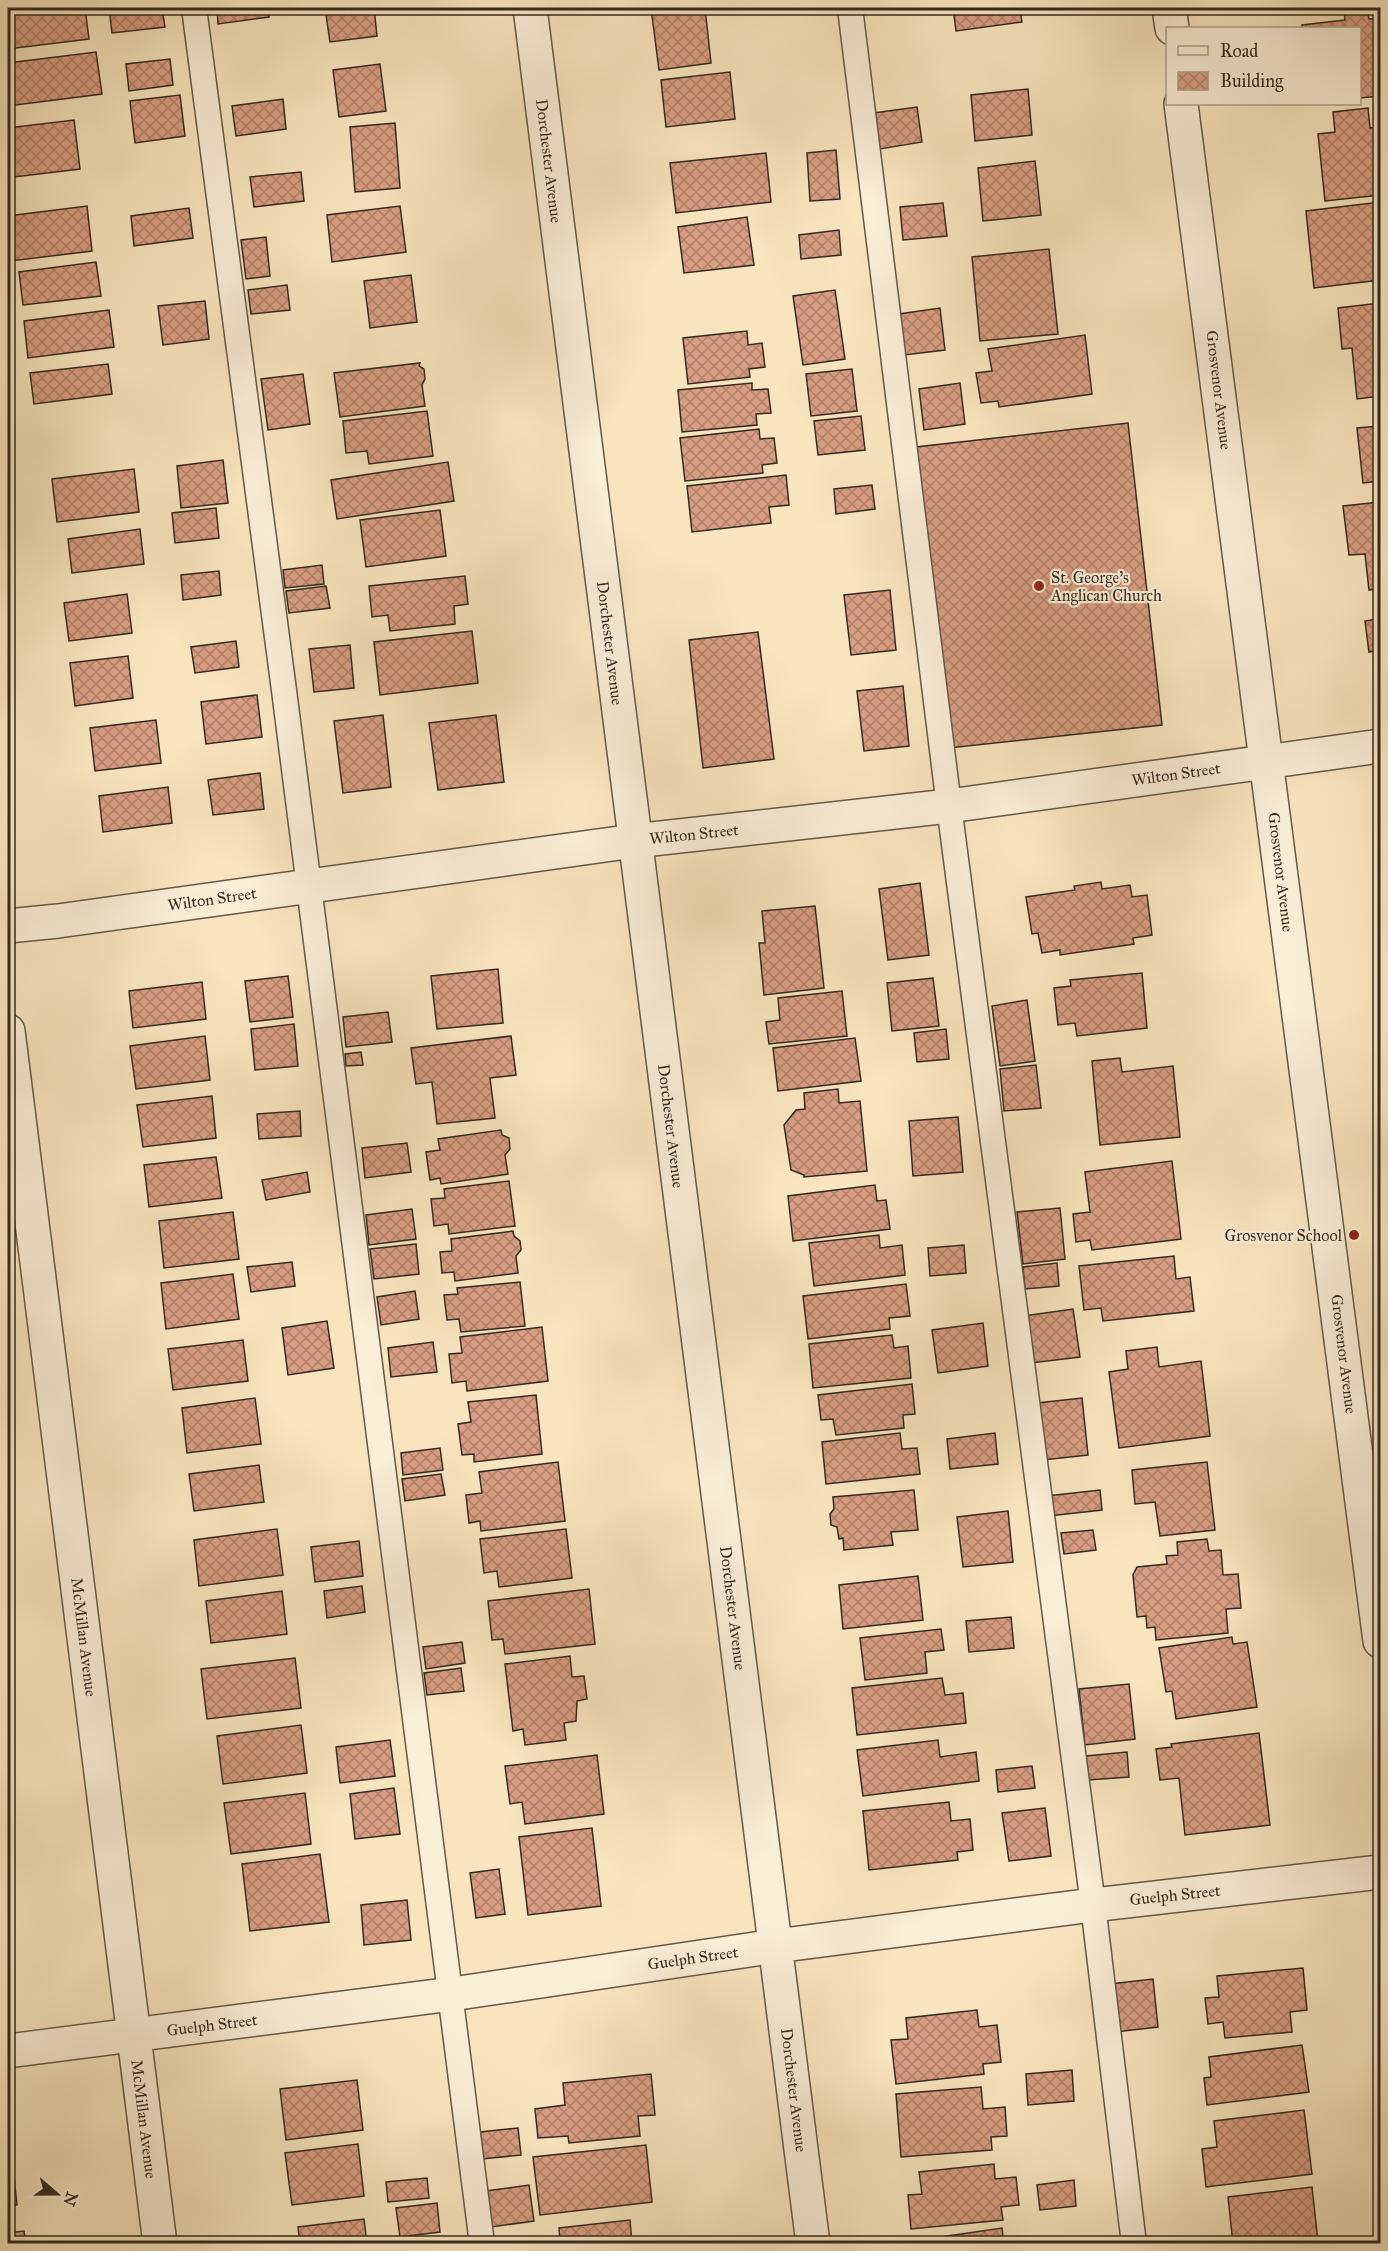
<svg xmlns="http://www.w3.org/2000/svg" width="1388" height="2251" font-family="'IM FELL Great Primer',serif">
<defs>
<pattern id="building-cross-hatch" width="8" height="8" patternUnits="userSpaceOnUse" patternTransform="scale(1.5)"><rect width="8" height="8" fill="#d99d83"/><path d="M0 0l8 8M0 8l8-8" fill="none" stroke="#b1806b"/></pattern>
</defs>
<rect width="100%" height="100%" fill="#f8e5c0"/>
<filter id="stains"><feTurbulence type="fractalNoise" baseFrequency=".00333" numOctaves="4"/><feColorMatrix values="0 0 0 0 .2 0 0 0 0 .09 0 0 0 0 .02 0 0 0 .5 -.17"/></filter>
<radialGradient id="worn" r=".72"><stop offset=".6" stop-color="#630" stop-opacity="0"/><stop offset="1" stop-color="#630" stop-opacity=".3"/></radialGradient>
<path fill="url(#building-cross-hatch)" stroke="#332a1e" stroke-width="1.5" d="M8,8H85L89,39L8,49Z
M109,8H162L165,27L112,33Z
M217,8H268L269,17L218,24Z
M325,8H374L377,36L330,42Z
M651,8H705L711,63L659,70Z
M953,8H1024V10L1021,16L1022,22L956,31Z
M1367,9L1369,19L1380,18V96L1360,98V28H1302V25L1345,20L1344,12Z
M96,52L102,94L8,106V63Z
M170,59L173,85L129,91L126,64Z
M380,64L386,111L339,117L333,70Z
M730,72L735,119L666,127L661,80Z
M1028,89L1032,135L975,141L971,95Z
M180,95L185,136L135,143L130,101Z
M283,99L286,129L236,136L232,106Z
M917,107L922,142L880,149L874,113Z
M1368,108L1370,128L1378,127L1380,153V195L1325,201L1318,134L1335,132L1333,112Z
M74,120L80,169L14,177L8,128Z
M395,123L400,188L355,192L350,127Z
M836,150L840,199L810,201L807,153Z
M766,153L771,202L676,213L670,163Z
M1035,161L1041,215L983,221L978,168Z
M301,172L304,201L254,207L250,177Z
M1380,202V280L1314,288L1306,211Z
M943,203L947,236L903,240L900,207Z
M87,206L92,251L11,261L8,216Z
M400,206L406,252L332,262L327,215Z
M189,208L193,238L134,246L131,216Z
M747,217L754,265L684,273L678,227Z
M839,230L841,255L801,259L799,235Z
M266,237L270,276L246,279L241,240Z
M1049,249L1058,334L980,341L972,257Z
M96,262L101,296L23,305L19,272Z
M411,275L417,322L370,328L364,281Z
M287,285L290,310L251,314L248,290Z
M835,290L845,359L803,365L793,296Z
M205,301L209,339L163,345L158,306Z
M1380,303V396L1357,399L1352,348L1342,349L1338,308Z
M940,308L945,350L904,355L899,314Z
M109,310L114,347L28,358L24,321Z
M747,331L748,345L762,343L765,367L749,369L750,377L688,384L683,338Z
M1085,335L1092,394L999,407L998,401L981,403L976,373L992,371L988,349Z
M420,363L419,366L424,369L425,379L422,385L425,406L340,417L334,373Z
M108,364L112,394L34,404L30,373Z
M852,369L857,411L811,416L806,374Z
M303,374L310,424L268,430L261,379Z
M752,383V390L768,389L771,413L756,414L757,425L682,432L678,390Z
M960,383L965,424L924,430L919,389Z
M427,411L433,456L369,464L367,451L346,453L343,421Z
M861,416L865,450L818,455L814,421Z
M1128,423L1162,725L949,748L916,447Z
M1380,426V481L1363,483L1357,428Z
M759,429L760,439L774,438L777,463L762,465L763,473L685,481L680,438Z
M223,460L228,503L181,508L177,466Z
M448,462L454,501L337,519L331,480Z
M134,469L139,512L57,522L52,479Z
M786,475L789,505L769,507L771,523L692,532L687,486Z
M872,485L875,509L836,514L834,489Z
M1380,502V588L1369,590L1365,554L1349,555L1343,506Z
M216,508L219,538L175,543L172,513Z
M440,510L446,556L366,567L360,520Z
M140,529L144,564L72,573L68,539Z
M322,565L324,584L285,588L283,570Z
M219,571L221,595L183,600L181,575Z
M465,576L468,604L454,606L455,624L390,631L388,615L372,617L369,586Z
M326,586L330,608L289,613L286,591Z
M890,590L896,650L851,655L844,595Z
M127,594L132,633L69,641L64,603Z
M1380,605V667L1379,650L1369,652L1365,621L1377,619L1375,606Z
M472,631L478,683L380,695L374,642Z
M758,632L774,759L703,768L689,640Z
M236,641L239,667L195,673L191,647Z
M350,645L354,688L314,692L309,649Z
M128,656L133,698L75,706L70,663Z
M903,686L909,746L864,751L857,691Z
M257,695L262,737L206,744L201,702Z
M383,715L391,787L343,793L334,721Z
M496,715L504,782L438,790L429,723Z
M156,720L161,763L95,771L90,728Z
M260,773L264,809L213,815L208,780Z
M168,787L172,823L103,832L99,796Z
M1101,882L1102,889L1130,885L1132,897L1147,895L1152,935L1133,938L1134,944L1060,955V950L1042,953L1038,933L1032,934L1026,897L1075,890L1074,886Z
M920,883L929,955L888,960L879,889Z
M815,906L824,988L764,995L759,943H765L762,911Z
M498,969L503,1023L437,1029L431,976Z
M1142,973L1147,1028L1077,1036L1075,1023L1058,1025L1054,988L1071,986L1070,980Z
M288,976L293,1017L250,1022L245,981Z
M933,978L939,1026L892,1031L887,983Z
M202,982L206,1019L133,1028L129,991Z
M842,991L847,1036L769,1044L766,1022L780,1020L778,998Z
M1027,1000L1035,1061L1000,1066L992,1006Z
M388,1012L392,1042L346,1047L343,1017Z
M294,1024L298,1066L255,1070L251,1029Z
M946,1029L949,1059L917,1062L914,1033Z
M205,1036L210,1080L136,1089L130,1046Z
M511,1036L516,1075L490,1078L495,1118L437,1124L432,1082L416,1084L411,1048Z
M855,1038L861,1081L778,1091L773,1048Z
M361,1052L363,1065L346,1066L345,1054Z
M1120,1058L1122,1072L1173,1066L1180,1137L1100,1145L1092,1061Z
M1036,1065L1041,1108L1004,1111L1000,1069Z
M838,1089L839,1103L860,1101L867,1171L804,1177V1175L791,1170L784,1125L796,1110L805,1109L804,1093Z
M212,1096L216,1138L143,1147L137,1105Z
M300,1111L301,1136L259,1139L257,1114Z
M958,1117L963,1172L913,1176L909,1121Z
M501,1130L502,1135L509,1138L510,1149L505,1155L508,1174L441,1184L440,1178L430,1180L426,1152L440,1150L438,1139Z
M407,1143L411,1172L365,1178L362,1148Z
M216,1157L222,1198L149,1207L144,1165Z
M1172,1161L1181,1239L1092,1250L1090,1240L1076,1242L1073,1214L1090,1212L1085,1172Z
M307,1172L310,1192L266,1200L262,1180Z
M509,1181L515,1226L449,1234L448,1224L434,1226L431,1199L445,1198L444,1189Z
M875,1185L877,1201L886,1200L890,1229L793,1241L788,1196Z
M1060,1208L1065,1259L1023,1264L1017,1212Z
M412,1209L416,1239L369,1245L366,1215Z
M233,1212L239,1259L164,1268L159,1221Z
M513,1231L514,1236L520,1241L521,1250L516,1256L518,1273L455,1281L454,1272L442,1273L440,1252L452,1251L451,1239Z
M879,1235L880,1248L902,1245L905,1275L814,1286L809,1243Z
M416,1244L419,1274L374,1279L370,1249Z
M964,1245L966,1273L930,1276L928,1248Z
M1174,1256L1176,1279L1190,1277L1194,1311L1103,1321L1101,1308L1084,1310L1079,1266Z
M292,1262L295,1286L251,1292L247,1267Z
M1057,1263L1059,1286L1025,1289L1023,1267Z
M233,1274L239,1319L166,1329L161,1283Z
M520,1282L525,1326L461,1332L459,1319L447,1320L444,1295L458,1294L457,1288Z
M906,1284L910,1316L889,1318L890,1329L808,1339L803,1296Z
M415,1291L419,1319L381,1325L377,1297Z
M1073,1309L1080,1357L1031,1363L1024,1316Z
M327,1321L334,1368L288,1375L282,1328Z
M983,1323L988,1366L938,1373L932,1330Z
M542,1327L548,1381L467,1391L466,1381L452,1383L449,1354L462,1353L460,1337Z
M892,1335L894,1348L908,1346L911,1378L813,1388L809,1344Z
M243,1340L248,1381L173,1390L168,1349Z
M433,1342L437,1372L391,1377L388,1348Z
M1157,1347L1159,1367L1201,1361L1210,1436L1119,1448L1109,1372L1128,1369L1126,1351Z
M912,1384L915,1414L903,1415L904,1428L836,1435L833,1419L821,1420L818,1395Z
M536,1395L542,1454L474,1462V1454L462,1455L458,1424L471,1422L468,1402Z
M255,1398L261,1444L187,1453L182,1408Z
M1082,1398L1088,1455L1043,1460L1037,1403Z
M900,1433L902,1449L917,1448L920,1474L826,1484L822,1442Z
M995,1433L998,1464L950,1469L947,1439Z
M440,1448L443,1470L403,1475L401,1453Z
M558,1462L565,1521L481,1531L480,1521L469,1523L466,1495L482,1493L479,1472Z
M1207,1462L1215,1530L1160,1536L1155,1502L1135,1504L1132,1470Z
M259,1465L264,1502L194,1511L189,1474Z
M441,1474L445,1495L405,1501L402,1479Z
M914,1490L918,1530L891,1532L893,1545L844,1550L843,1538L839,1539L837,1527L831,1525L830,1514L834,1509L833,1497Z
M1100,1490L1102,1510L1049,1516L1047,1496Z
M1008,1511L1013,1562L963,1567L957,1517Z
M277,1529L283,1575L199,1586L194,1540Z
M566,1529L572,1578L499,1587L497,1571L484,1573L480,1539Z
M1093,1530L1096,1550L1064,1554L1061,1533Z
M1207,1539L1209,1551L1221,1550L1223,1575L1238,1574L1241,1608L1226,1609L1228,1633L1156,1640L1155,1627L1147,1628L1146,1616L1137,1617L1133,1575L1137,1567L1167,1564L1166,1556L1178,1555L1177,1542Z
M359,1541L363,1576L315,1582L311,1547Z
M918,1576L923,1620L843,1629L839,1585Z
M362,1586L365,1612L327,1618L324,1591Z
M589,1589L595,1644L505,1654L503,1639L492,1640L488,1601Z
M282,1591L287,1634L211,1643L206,1601Z
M1011,1617L1014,1648L969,1652L966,1621Z
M941,1629L944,1650L925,1652L927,1673L865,1680L860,1638Z
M1232,1637L1233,1644L1247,1642L1257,1707L1176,1719L1172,1691L1166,1692L1159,1648Z
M462,1642L465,1663L426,1669L423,1647Z
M570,1656L572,1677L584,1676L587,1699L577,1701L576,1721L564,1723L566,1740L525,1745L523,1729L513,1731L505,1664Z
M295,1658L301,1708L207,1719L201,1669Z
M461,1668L464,1691L427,1695L424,1673Z
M942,1678L945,1695L963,1693L966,1723L857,1735L852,1688Z
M1129,1684L1135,1739L1085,1745L1079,1689Z
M301,1725L307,1773L223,1784L217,1736Z
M1259,1733L1270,1825L1185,1835L1179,1778L1160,1780L1156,1749L1172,1747L1171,1744Z
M390,1740L395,1776L340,1783L336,1747Z
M938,1740L940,1757L976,1752L979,1781L863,1796L857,1750Z
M1127,1752L1129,1777L1088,1780L1086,1756Z
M597,1755L604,1814L525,1824L522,1802L510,1804L505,1766Z
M1032,1766L1035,1788L998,1792L996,1770Z
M394,1788L400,1834L355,1839L350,1794Z
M305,1793L311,1844L231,1854L224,1803Z
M949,1802L951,1821L970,1819L973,1850L957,1852L958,1860L869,1870L863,1811Z
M1045,1808L1051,1856L1009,1861L1002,1813Z
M592,1828L601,1906L528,1915L519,1837Z
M320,1854L329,1922L250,1931L242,1864Z
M499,1869L505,1914L476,1918L470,1873Z
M407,1900L411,1940L364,1945L361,1905Z
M1303,1968L1307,2010L1290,2012L1292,2032L1225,2038L1223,2022L1208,2024L1205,1998L1219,1997L1217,1976Z
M1153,1979L1158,2027L1115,2032L1110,1984Z
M977,2010L979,2027L997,2025L1001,2062L983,2064L984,2074L896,2084L891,2040L908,2039L906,2018Z
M1302,2045L1309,2092L1207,2105L1204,2078L1211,2077L1209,2057Z
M1072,2070L1074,2101L1028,2105L1026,2074Z
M651,2074L655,2115L638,2116L640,2136L569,2143L568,2136L538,2138L535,2109L565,2105L563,2083Z
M357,2080L363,2130L286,2140L280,2089Z
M981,2087L983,2109L1005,2107L1007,2136L991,2137L992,2150L901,2157L896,2094Z
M1304,2110L1312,2174L1206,2187L1202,2149L1217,2147L1214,2121Z
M518,2128L521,2155L482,2159L480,2132Z
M358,2144L364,2196L292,2205L285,2153Z
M646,2145L652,2202L540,2215L533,2157Z
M8,2149H11L17,2205L8,2207Z
M994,2164L995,2179L1016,2177L1019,2205L1001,2207L1003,2220L911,2229L908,2195L922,2194L919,2172Z
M427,2178L429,2198L388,2202L386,2182Z
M1074,2180L1076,2206L1040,2210L1037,2185Z
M529,2185L534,2221L491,2227L486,2191Z
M1312,2187L1318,2242L1233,2244L1228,2197Z
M437,2203L440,2232L400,2237L396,2208Z
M364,2219L367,2244H300L298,2227Z
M630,2220L632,2244H539L560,2241L559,2228Z
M1002,2228L1004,2244H935L934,2238Z
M24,2231L26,2244H8V2233Z
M1092,2238L1093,2244H1047V2242Z"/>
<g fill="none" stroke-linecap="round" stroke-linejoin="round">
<defs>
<path id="lane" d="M194,8C292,753 392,1497 482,2244
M850,8L949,806L1093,1905L1134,2244"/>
<path id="street" d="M530,8L813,2244
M1169,8L1172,28
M1181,104L1380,1641
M8,926L58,921L634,841L949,806L1380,746
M8,1031L160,2244
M8,2051L452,1994L776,1946L1093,1905L1380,1872"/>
</defs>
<use href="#lane" stroke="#645946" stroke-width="27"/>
<use href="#street" stroke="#645946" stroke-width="36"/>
<use href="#lane" stroke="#faeed6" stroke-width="24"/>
<use href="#street" stroke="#faeed6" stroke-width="33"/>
</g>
<g fill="#8f2418" stroke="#faeed6" stroke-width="2">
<circle cx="1039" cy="586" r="6"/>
<circle cx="1354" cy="1235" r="6"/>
</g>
<g text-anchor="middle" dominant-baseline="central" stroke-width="4.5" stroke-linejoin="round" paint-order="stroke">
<g font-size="16" fill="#332a1e" stroke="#faeed6">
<text transform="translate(549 161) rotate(83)">Dorchester Avenue</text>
<text transform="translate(1219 390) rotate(83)">Grosvenor Avenue</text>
<text transform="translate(610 643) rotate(83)">Dorchester Avenue</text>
<text transform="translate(1176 774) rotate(-8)">Wilton Street</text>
<text transform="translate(694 834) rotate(-6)">Wilton Street</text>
<text transform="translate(1281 872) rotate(83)">Grosvenor Avenue</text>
<text transform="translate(212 899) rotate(-8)">Wilton Street</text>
<text transform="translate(671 1126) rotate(83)">Dorchester Avenue</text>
<text transform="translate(1344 1354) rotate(83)">Grosvenor Avenue</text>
<text transform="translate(733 1608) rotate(83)">Dorchester Avenue</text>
<text transform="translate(84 1637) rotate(83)">McMillan Avenue</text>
<text transform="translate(1175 1895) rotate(-6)">Guelph Street</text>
<text transform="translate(693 1958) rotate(-8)">Guelph Street</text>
<text transform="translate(212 2025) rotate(-7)">Guelph Street</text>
<text transform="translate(794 2090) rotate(83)">Dorchester Avenue</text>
<text transform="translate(144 2119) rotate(83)">McMillan Avenue</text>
</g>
<g font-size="16" fill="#332a1e" stroke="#faeed6" text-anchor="start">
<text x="1051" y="577">St. George's<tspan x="1051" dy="18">Anglican Church</tspan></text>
<text x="1342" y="1235" text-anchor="end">Grosvenor School</text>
</g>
</g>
<rect width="1388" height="2251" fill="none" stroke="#f8e5c0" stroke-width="30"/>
<rect x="9" y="9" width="1370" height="2233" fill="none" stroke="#332a1e" stroke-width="3"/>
<rect x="15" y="15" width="1358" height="2221" fill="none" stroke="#332a1e" stroke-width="1.5"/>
<rect x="1166" y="27" width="195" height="78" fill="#faeed6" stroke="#aaa08c" stroke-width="1.5"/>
<rect x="1178" y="46" width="30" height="9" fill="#faeed6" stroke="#aaa08c" stroke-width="1.5"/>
<text x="1220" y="57" font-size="18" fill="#332a1e">Road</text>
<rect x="1178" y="72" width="30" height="18" fill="url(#building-cross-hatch)" stroke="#aaa08c" stroke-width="1.5"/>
<text x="1220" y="87" font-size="18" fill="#332a1e">Building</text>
<g transform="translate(57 2194) rotate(110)" stroke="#faeed6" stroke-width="4.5" paint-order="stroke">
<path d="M0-4.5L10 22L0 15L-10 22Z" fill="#332a1e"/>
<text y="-9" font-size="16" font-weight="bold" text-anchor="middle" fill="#332a1e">N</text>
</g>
<rect width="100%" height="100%" filter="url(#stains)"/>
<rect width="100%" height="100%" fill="url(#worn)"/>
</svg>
